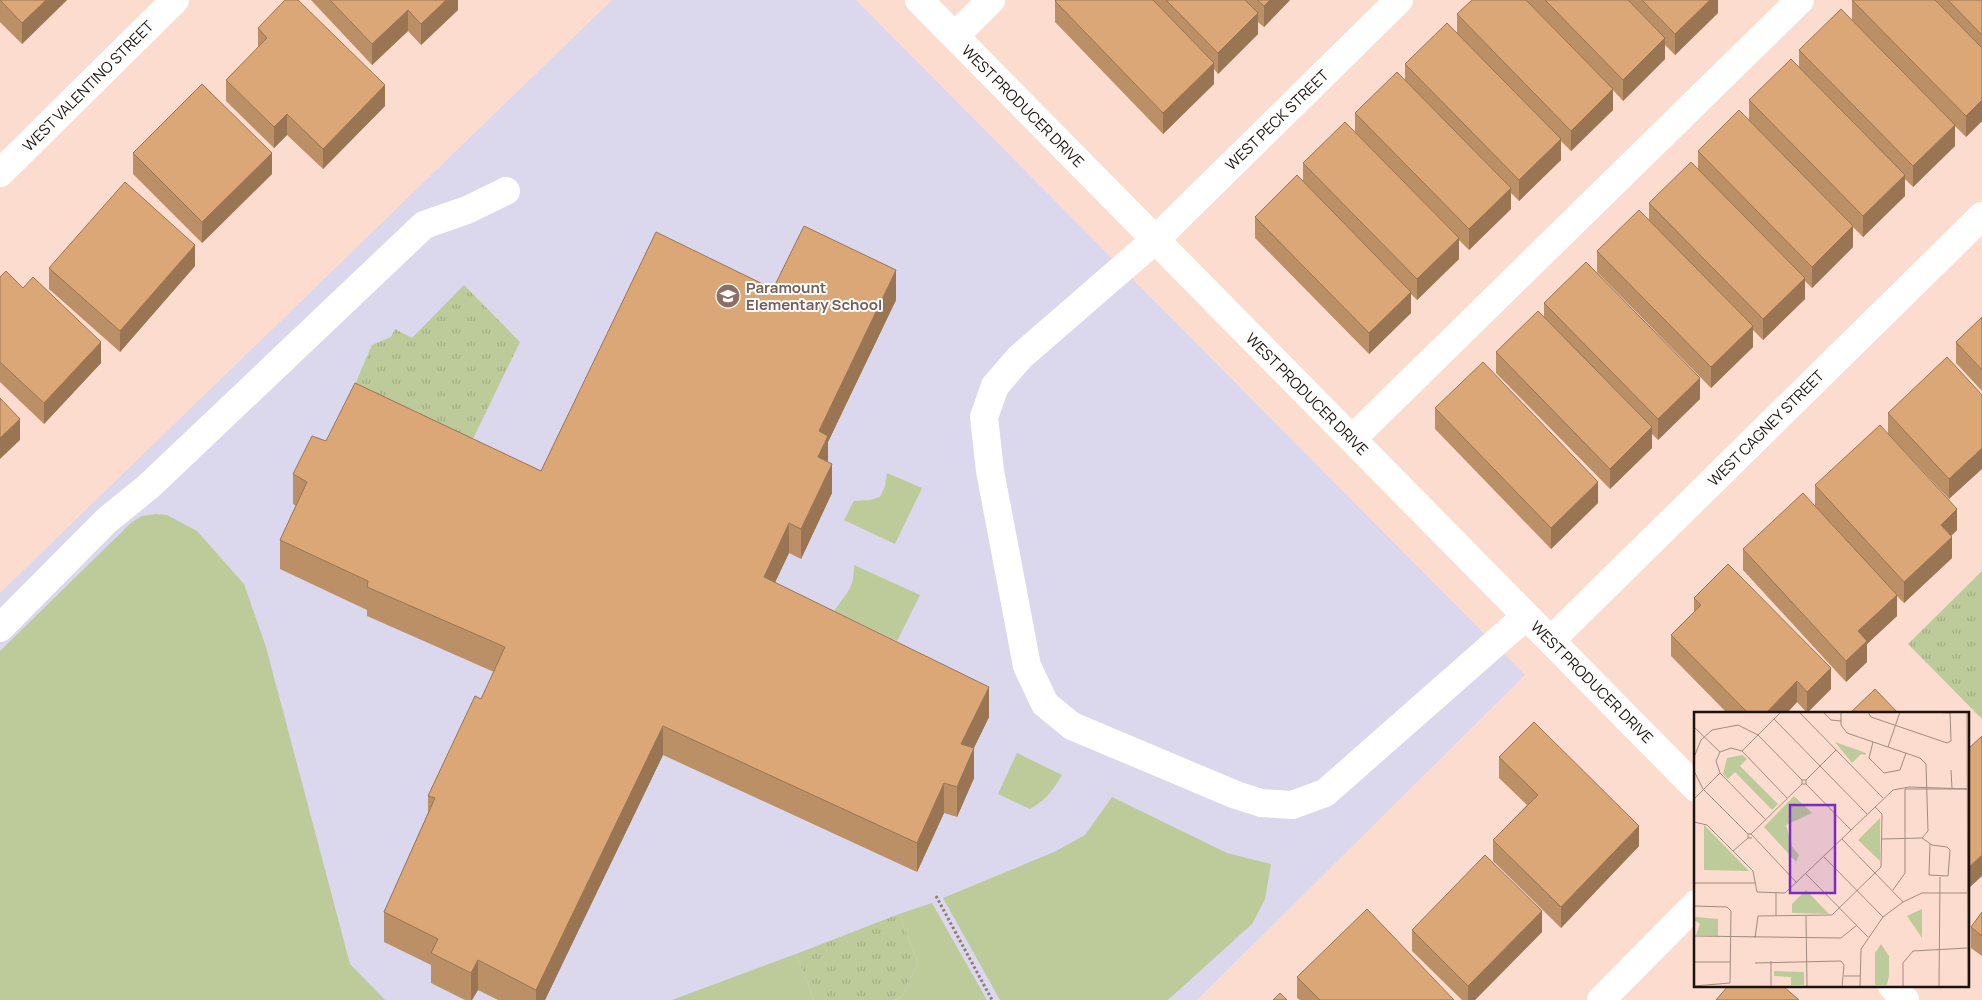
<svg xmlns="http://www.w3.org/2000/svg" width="1982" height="1000" font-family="Manrope,sans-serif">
<defs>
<pattern id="park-tufts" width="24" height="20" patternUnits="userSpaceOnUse" patternTransform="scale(1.25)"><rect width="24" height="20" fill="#bdcb9a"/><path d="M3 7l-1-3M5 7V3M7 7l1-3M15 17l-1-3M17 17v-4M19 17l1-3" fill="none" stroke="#a2ad84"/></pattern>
</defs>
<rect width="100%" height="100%" fill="#fcdccf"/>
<path fill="#dbd7ec" d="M612,0H856L1525,675L1197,1000H0V593Z"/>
<path fill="#bdcb9a" d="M887,473L922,488L895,544L844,520L854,501L870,500L880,497L885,486Z
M155,514L167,515L197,531L244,584L266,647L350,964L385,1000H0V651L132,522L142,516Z
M854,565L920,595L897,641L834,611C847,592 854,590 854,565Z
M1017,753L1062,775C1054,789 1045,801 1030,809L998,794Z
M1112,797L1227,853L1271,864L1265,899L1252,924L1168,1000H1000L943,898L1054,852L1085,835Z
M932,903L987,1000H894L902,997L918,963L899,914Z
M796,954L814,1000H672Z"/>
<path fill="url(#park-tufts)" d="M464,285L520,342L471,443L353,389L372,345L391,337L395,329L412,338Z
M1982,571V719L1908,644Z
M899,914L918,963L902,997L894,1000H814L796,954Z"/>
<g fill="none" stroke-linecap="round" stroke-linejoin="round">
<path stroke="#917b72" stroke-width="3" stroke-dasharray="2.5 2.5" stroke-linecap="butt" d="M936,896L992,1000"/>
<path stroke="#fff" stroke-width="28" d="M919,0L1696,788
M1399,0L1155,240L1020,357L995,386L984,417L990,471L1027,666L1045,704L1072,726L1236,795L1261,803L1292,805L1325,793L1526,616
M955,36L991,0
M0,173L175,0
M1352,439L1800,0
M0,628L106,521L149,486L424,225L467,210L506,191
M1551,640L1982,216
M1892,986L1905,1000
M1601,1000L1696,904"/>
</g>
<path fill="#bc9066" d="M0,0H67L22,44L0,22Z
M311,0H458V10L421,45L408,31L372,65Z
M1056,0H1290L1264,27L1258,22V34L1218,74L1214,69V84L1163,134L1055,22V1Z
M1472,0H1718V13L1675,55L1665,45V59L1623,101L1613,90V110L1571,151L1561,141V160L1519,201L1511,193V209L1469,250L1459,240V259L1417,300L1411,294V313L1369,354L1255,238V217L1303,182V163L1355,131V113L1405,80V64L1457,33V14Z
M1852,0H1982V121L1966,137L1955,126V146L1913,187L1905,179V196L1863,237L1853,227V247L1812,288L1805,281V299L1763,340L1753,330V347L1711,388L1597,272V251L1649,220V203L1698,168V151L1749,119V100L1799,67V50L1852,20Z
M258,28L385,106L323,169L287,135L274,148L226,101V80L258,48Z
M133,153L272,174L202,243L133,174Z
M195,266L120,352L49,289V268Z
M0,277L101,363L44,424L0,382Z
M773,289L896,300L828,442V462L832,493L801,559L789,553L775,582L989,717L974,748V778L957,817L944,813L917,872L663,755L545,1000H498L478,990L472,1000H465L431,983V965L384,942V912L428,813V796L481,699L494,672L367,616V610L280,569V540L296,506L293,504V474L326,441L541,471Z
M1544,303L1700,399L1658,440L1652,434V448L1610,489L1496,373V352L1544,317Z
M1982,317V391L1956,363V342Z
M1982,395L1949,499L1888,434V413Z
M1435,408L1598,503L1551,549L1435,429Z
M1815,485L1957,530L1951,536L1952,558L1904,603L1897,596V616L1867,644V662L1846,682L1743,570V549L1815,506Z
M1694,598L1831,689L1807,713L1797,702L1786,714H1728L1671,656V635L1694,612Z
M1499,757L1639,846L1561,928L1493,861V840L1527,805L1499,778Z
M1982,912V956L1971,948V927Z
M1412,930L1542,932L1475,1000H1462L1412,951Z
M1297,977L1454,1000H1300L1297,998Z"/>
<path fill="#997553" d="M46,0H67L22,44V23Z
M446,0H458V10L421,45V24Z
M1270,0H1290L1264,27V6Z
M1710,0H1718V13L1675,55V34Z
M408,10V31L372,65V44Z
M1258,13V34L1218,74V53Z
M1665,38V59L1623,101V80Z
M1214,63V84L1163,134V113Z
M385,85V106L323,169V149Z
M1613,89V110L1571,151V131Z
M1982,100V121L1966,137V116Z
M287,114V135L274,148V127Z
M1955,125V146L1913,187V166Z
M1561,139V160L1519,201V180Z
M272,153V174L202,243V222Z
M1905,175V196L1863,237V216Z
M1511,188V209L1469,250V229Z
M1853,226V247L1812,288V267Z
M1459,238V259L1417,300V279Z
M195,245V266L120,352V331Z
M896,270V300L828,442V466L818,457L819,431Z
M1805,278V299L1763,340V319Z
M1411,292V313L1369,354V333Z
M1753,326V347L1711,388V367Z
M101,342V363L44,424V403Z
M1700,378V399L1658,440V419Z
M20,419V440L0,459V438Z
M1652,427V448L1610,489V469Z
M1982,448V469L1949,499V479Z
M832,464V493L801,559V529Z
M1598,482V503L1551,549V528Z
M1957,509V530L1941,546V525Z
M789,523V553L764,606V577Z
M1952,537V558L1904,603V582Z
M1897,595V616L1867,644V662L1846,682V661L1858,631Z
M1831,668V689L1807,713V692Z
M1797,681V702L1786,714H1765Z
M989,687V717L961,774V744Z
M663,726V755L545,1000H536V990Z
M974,748V778L957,817V787Z
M944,783V813L917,872V843Z
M1639,826V846L1561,928V907Z
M1982,855V876L1968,889V868Z
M1542,911V932L1475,1000H1468V986Z
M478,960V990L472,1000H471V973Z"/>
<path fill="#dba777" stroke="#997553" d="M0,0H46L22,23Z
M285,0H298L385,85L323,149L287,114L274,127L226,80L267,38L258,28Z
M330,0H446L421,24L408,10L372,44Z
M1056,0H1153L1214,63L1163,113L1055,1Z
M1166,0H1245L1258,13L1218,53Z
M1257,0H1270L1264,6Z
M1472,0H1526L1613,89L1571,131L1457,14Z
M1545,0H1628L1665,38L1623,80Z
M1642,0H1710L1675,34Z
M1852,0H1935L1982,48V100L1966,116Z
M1948,0H1982V35Z
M1841,9L1955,125L1913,166L1799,50Z
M1447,23L1561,139L1519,180L1405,64Z
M1791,59L1905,175L1863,216L1749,100Z
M1397,72L1511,188L1469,229L1355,113Z
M202,84L272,153L202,222L133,153Z
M1739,110L1853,226L1812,267L1698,151Z
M1345,122L1459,238L1417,279L1303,163Z
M1691,162L1805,278L1763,319L1649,203Z
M1297,175L1411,292L1369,333L1255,217Z
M125,182L195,245L120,331L49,268Z
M1639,210L1753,326L1711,367L1597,251Z
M804,226L896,270L819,431L828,436L818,457L832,464L801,529L789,523L764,577L989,687L961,744L974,748L957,787L944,783L917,843L663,726L536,990L478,960L471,973L431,953L438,939L384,912L435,798L428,796L475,696L481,699L505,647L367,587L368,581L280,540L307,482L293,474L312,436L326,441L355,383L541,471L656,232L773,289Z
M1586,262L1700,378L1658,419L1544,303Z
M6,271L23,288L33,277L101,342L44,403L0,362V277Z
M1538,311L1652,427L1610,469L1496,352Z
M1982,317V370L1956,342Z
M1947,357L1982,395V448L1949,479L1888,413Z
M1483,362L1598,482L1551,528L1435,408Z
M0,398L20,419L0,438Z
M1880,425L1957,509L1941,525L1952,537L1904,582L1815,485Z
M1803,493L1897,595L1858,631L1867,641L1846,661L1743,549Z
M1728,564L1831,668L1807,692L1797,681L1765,714H1749L1671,635L1701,605L1694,598Z
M1875,689L1899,714H1849Z
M1534,722L1639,826L1561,907L1493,840L1538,795L1499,757Z
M1982,736V855L1968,868V749Z
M1485,855L1542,911L1468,986L1412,930Z
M1367,909L1454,1000H1320L1297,977Z
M1982,912V936L1971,927Z
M1728,986H1783L1799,1000H1716Z
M1280,993L1287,1000H1273Z"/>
<defs>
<symbol id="school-disc" viewBox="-11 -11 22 22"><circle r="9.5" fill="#8d6e63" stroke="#fff"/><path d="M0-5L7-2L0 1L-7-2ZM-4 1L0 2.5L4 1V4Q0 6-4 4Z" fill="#fff"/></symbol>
</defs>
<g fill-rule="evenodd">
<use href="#school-disc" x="714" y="282" width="28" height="28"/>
</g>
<g text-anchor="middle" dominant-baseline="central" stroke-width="4" stroke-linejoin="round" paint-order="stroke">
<g font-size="15" fill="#1c120d" stroke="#fff">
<text transform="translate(88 86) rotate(-45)">WEST VALENTINO STREET</text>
<text transform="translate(1023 106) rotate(45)">WEST PRODUCER DRIVE</text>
<text transform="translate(1277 120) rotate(-44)">WEST PECK STREET</text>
<text transform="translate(1307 394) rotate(45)">WEST PRODUCER DRIVE</text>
<text transform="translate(1766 428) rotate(-45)">WEST CAGNEY STREET</text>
<text transform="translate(1592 682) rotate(45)">WEST PRODUCER DRIVE</text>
</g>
<g font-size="15" font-weight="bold" fill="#785e54" stroke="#fff" text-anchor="start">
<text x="746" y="287">Paramount<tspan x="746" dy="17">Elementary School</tspan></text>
</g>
</g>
<g transform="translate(1694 712)">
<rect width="275" height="275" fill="#fcdccf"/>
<path d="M100,84L118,101L92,113L98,134L105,143L102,150L70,115Z" fill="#bdcb9a"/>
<path d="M141,30L172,41L171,43L167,42L158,51ZM48,43L53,47L46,54L84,92L78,98L41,60L34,67L29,62L33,46ZM186,106V149L164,128ZM10,113L11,114L55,159L10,158ZM112,178L135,202L98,201V192ZM228,197V226L213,204ZM2,205L24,207V224L2,223L6,212L0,208ZM187,232L195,244V263L193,273H181V241ZM80,259L110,260V273H97V265L80,264Z" fill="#bdcb9a"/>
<path fill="none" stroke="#a28b81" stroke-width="1" d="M105,0L189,86M129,0L137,8L147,9M147,0V13L153,21L226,46L232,52L234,119L228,126M174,0L177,5L253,31L257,29L256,0M236,0L257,1M273,0L274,275M80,7L173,102M0,15L26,40M179,30L175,46L190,61L206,58L212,41M194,35L206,0M48,39L87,0M0,45L7,28L18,18L44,13L64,23L108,68M257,58L258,76M0,59L9,77L54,122M26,61L72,108M112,68L142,38M112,72H108V68H112V72L157,118M211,77H273M0,87L26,61L22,49L26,40L37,36L48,39L93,86M0,110L13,113L59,159L63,180L91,181L199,78L215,75L275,77M57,122L108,72M58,126H54V122H57L103,171M148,127L209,190M188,127L228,126L238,133L253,135L256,138L254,164L235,163L236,132M39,139L54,126M130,145L189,205M112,162L174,225M0,171H61M199,178L211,161V77M0,194L33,195L37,199L36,271L0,274M82,204V181M112,204L113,275M0,224L147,226L163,213M61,226L64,204L138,203L187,155L188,102L181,95M77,249V275M0,250H36M61,251L147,249L150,253L148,275M150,264H166M166,275L167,237L189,205L209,190L228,181H273M209,275V251L219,239L274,236M245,275L246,165"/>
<path fill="#7b2cbf" fill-opacity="0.15" stroke="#7b2cbf" stroke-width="2.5" d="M96,93H141V181H96Z"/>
<rect width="275" height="275" fill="none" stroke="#1c120d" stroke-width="2.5"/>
</g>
</svg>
